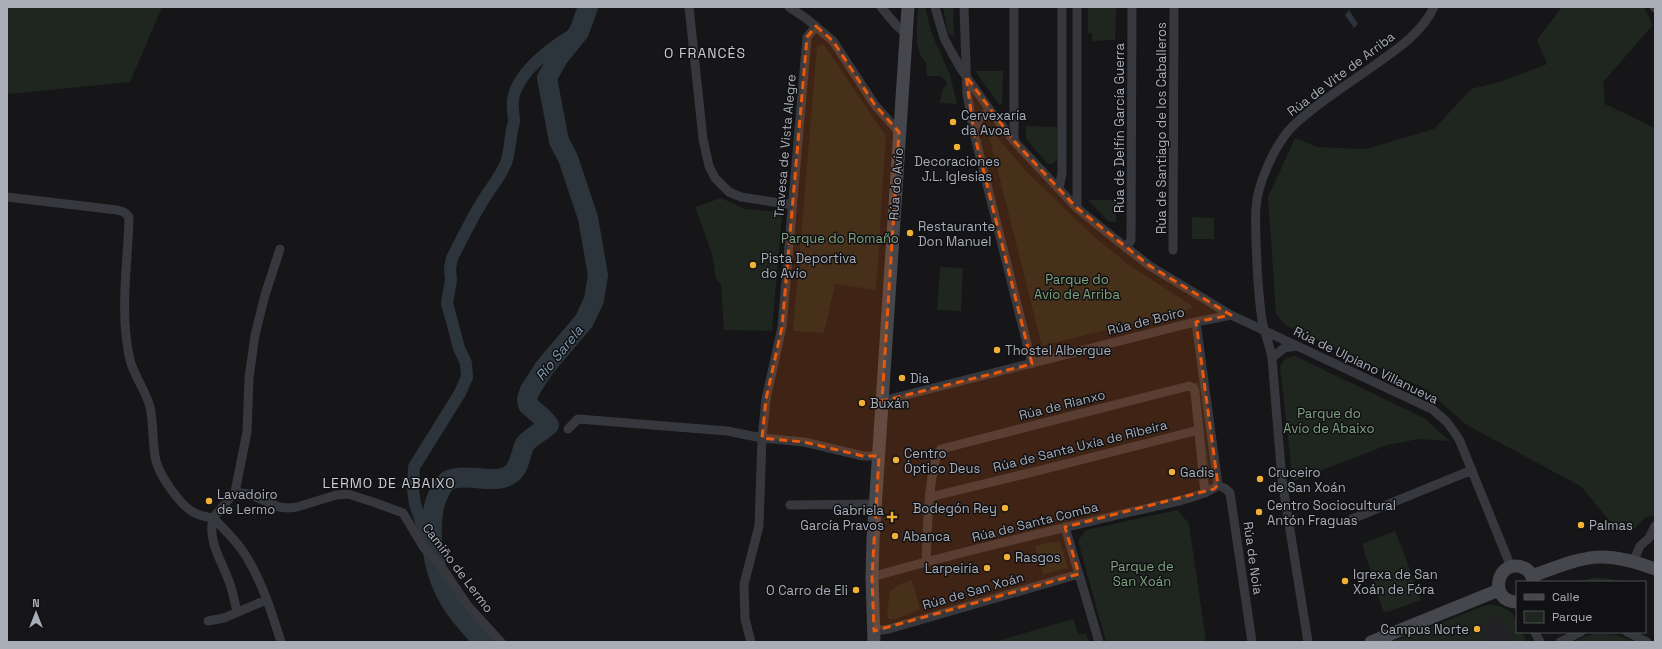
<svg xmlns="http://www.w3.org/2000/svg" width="1662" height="649" font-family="'Space Grotesk',sans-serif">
<rect width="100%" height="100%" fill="#161618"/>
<path fill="#222225" d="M1487,608L1509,615L1520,642H1408Z"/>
<path fill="#1e261f" d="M7,7H162L130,82L8,94L7,105Z
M918,7H925L932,34L950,75L957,104L940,103L942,91L947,83L946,81L941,76H928L927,75L926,62C912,50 918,23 918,7Z
M943,7H953L954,37L948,33Z
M1088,7H1116L1115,40L1092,41V33H1088Z
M1562,7H1644L1653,25L1603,82L1605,104L1655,128V515L1644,518L1631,533L1610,522L1582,487L1465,424L1426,389L1287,326L1276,314L1268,197L1295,138L1317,147L1366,149L1434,129L1471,89L1499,82L1547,64L1537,40Z
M824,45L886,136L876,290L835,284L824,333L793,331L817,46Z
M975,71H1003L1002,104L999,105Z
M1026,126L1057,127V159L1053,164H1048L1026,139Z
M990,129L1026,171L1091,234L1129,265L1191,305L1193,308L1042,346L988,132Z
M721,198L745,209L777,212L782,214L772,331L724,330L721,285L716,279L712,254L695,207Z
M1088,200H1116V222H1109Z
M1192,217L1214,218V239H1192Z
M940,267L963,268L961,311L937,310Z
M1295,356L1424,418L1450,441L1419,439L1387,445L1294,481L1290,472L1291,465L1280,367C1283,359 1286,358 1295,356Z
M1189,382L1199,383L1210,477L1204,479L1200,392Z
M1178,510L1189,524L1206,642H1106L1078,541L1086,530Z
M1395,531C1405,554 1412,577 1421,600L1387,612L1383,611L1362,544Z
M1051,542H1060L1068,568L1043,574L1035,546Z
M1592,578H1604L1626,582H1576Z
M912,580L920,609L896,619H889L887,615L890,591L900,584Z
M1491,604C1509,608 1517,613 1517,632H1522L1527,642H1512L1501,615L1479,624L1485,642H1440L1439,641L1436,642H1392L1486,605Z
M1073,619L1079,635L1086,633L1089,642H994Z
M1596,634C1610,634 1622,635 1634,642H1574L1586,636Z"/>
<path fill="#2c353c" d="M1349,10L1358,24L1354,28L1345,15Z"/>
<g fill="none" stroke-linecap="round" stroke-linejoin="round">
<path stroke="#2c353c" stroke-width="12" d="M433,545L427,540L415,504L413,489L414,467L460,393L467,377L466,363L459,348L447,303L451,280L450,268L452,258C462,239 471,220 482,202C490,189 500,177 506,163C510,151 510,141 512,130C512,127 514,124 514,121C514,114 512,107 513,100C516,73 556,42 579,32"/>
<path stroke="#2c353c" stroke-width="20" d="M483,642C473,629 459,616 451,602C434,574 429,544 433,512C434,503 441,484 449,480C468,472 495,486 511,474C521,466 520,453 525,444C529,438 543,431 549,425L543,418L528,405L527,399L530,390L545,367L584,321L594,300L598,275L588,218L568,158L559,141L547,78L558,58L579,32L588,7"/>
<path stroke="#37383d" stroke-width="9" d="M689,7L703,139L709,166L715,178L729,192L741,197L793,205
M789,7L807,19L833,41L875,105L899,132
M881,7L896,25L906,34
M935,7L944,38L952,53L961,69L990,110L1014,141L1059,189L1077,208L1104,230L1150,266L1231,315L1425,406L1432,409L1447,422L1459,439L1511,567
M964,7L967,94L974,133L1032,364
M1014,7V141
M1654,7L1655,8
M974,129L979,119L990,110
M1059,189L1062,173V7
M7,197L117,210L124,212L129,217C128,265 119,312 130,360C134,376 146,391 150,407C154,425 152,444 156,461C160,476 180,505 193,512C200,516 206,517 213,518L235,492L247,432L249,378L255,335L265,295L280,249
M1077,208V7
M1126,248L1131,240L1132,7
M1173,250L1174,7
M1196,322L1218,485
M1272,358L1284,348L1296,346
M882,401L1191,323L1231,315
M568,429L578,419L727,431L762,438L804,442L863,456H879
M1218,485L1226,489L1230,493L1252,642
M235,492L249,494L279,507L288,508L297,507L336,495L348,494L376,503L403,513L424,548L441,566L468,606L501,642
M930,497L1045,469L1199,430
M790,505L875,504
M213,518C225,530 237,541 246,556C262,582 272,613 281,642
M213,518C207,542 223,563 230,584C233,593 235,603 237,612
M1352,519L1472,470
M1065,527L1099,642
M926,562C927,540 928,463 941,449L1189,386L1193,388L1195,392L1205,493
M1633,562L1640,546L1649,538L1655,526
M872,577C954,553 1039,534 1122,514C1144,508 1203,499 1218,485
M208,621L224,618L266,600
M874,631L889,629L1079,574
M1535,632L1540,642
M1627,632L1647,642
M751,642L745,619L744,584L759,526L762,438L766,399L782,327L807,37L816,26
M1308,642L1282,480L1272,358C1270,345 1264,333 1262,320C1258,294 1257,268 1256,242C1256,231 1255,219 1256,208C1257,185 1274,147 1290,129C1308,110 1340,89 1362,74C1388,55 1420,37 1434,7
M1560,642L1581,632"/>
<path stroke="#45474d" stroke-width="13" d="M1532,576C1585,557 1600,548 1655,569
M1517,602C1486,601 1498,556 1524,568C1530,570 1532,576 1534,582
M874,642L872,577L873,540L908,7
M1371,642L1499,590"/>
</g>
<path fill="#e8590c" fill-opacity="0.2" stroke="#e8590c" stroke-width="3" stroke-dasharray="8 5" stroke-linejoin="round" d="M816,26L833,41L875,105L899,132L882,401L1032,364L974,133L966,76L1014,141L1077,208L1150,266L1231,315L1196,322L1218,485L1214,489L1065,527L1079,574L874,631L872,577L879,456H863L804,442L762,438L766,399L782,327L807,37Z"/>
<g fill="#f2b134" stroke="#111113" stroke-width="1.5">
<circle cx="953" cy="122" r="4"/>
<circle cx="957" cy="147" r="4"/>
<circle cx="910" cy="233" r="4"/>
<circle cx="753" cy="265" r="4"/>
<circle cx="997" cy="350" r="4"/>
<circle cx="902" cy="378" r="4"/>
<circle cx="862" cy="403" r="4"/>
<circle cx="896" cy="460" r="4"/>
<circle cx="1172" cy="472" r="4"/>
<circle cx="1260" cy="479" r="4"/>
<circle cx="209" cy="501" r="4"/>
<circle cx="1005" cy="508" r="4"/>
<circle cx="1259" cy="512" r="4"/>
<path d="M890 511h4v4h4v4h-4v4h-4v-4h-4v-4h4z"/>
<circle cx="1581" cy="525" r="4"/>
<circle cx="895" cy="536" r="4"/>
<circle cx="1007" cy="557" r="4"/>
<circle cx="987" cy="568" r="4"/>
<circle cx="1345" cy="581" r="4"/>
<circle cx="856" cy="590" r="4"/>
<circle cx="1477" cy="629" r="4"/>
</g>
<g text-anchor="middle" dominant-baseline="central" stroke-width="3" stroke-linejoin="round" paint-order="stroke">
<g font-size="13" fill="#a8adb8" stroke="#111113">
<text transform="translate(1341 74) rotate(-37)">Rúa de Vite de Arriba</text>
<text transform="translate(1119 128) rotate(-90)">Rúa de Delfín García Guerra</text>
<text transform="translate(1161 128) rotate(-90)">Rúa de Santiago de los Caballeros</text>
<text transform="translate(785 146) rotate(-85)">Travesa de Vista Alegre</text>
<text transform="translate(896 184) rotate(-86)">Rúa do Avío</text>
<text transform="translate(1146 321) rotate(-14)">Rúa de Boiro</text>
<text transform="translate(1366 365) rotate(26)">Rúa de Ulpiano Villanueva</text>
<text transform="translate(1062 405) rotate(-14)">Rúa de Rianxo</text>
<text transform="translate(1080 446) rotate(-14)">Rúa de Santa Uxía de Ribeira</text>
<text transform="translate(1035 522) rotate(-14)">Rúa de Santa Comba</text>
<text transform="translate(1253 558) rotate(82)">Rúa de Noia</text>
<text transform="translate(458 568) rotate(53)">Camiño de Lermo</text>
<text transform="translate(973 591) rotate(-16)">Rúa de San Xoán</text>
</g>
<g font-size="13" fill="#a8adb8" stroke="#111113" text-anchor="start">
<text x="961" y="115">Cervexaría<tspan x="961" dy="15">da Avoa</tspan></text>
<text x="957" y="161" text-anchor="middle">Decoraciones<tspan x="957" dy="15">J.L. Iglesias</tspan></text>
<text x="918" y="226">Restaurante<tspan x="918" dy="15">Don Manuel</tspan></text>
<text x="761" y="258">Pista Deportiva<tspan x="761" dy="15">do Avío</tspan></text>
<text x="1005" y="350">Thostel Albergue</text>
<text x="910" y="378">Dia</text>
<text x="870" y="403">Buxán</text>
<text x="904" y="453">Centro<tspan x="904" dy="15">Óptico Deus</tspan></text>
<text x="1180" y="472">Gadis</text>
<text x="1268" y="472">Cruceiro<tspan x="1268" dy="15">de San Xoán</tspan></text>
<text x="217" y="494">Lavadoiro<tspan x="217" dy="15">de Lermo</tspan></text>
<text x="1267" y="505">Centro Sociocultural<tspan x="1267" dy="15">Antón Fraguas</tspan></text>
<text x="997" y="508" text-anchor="end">Bodegón Rey</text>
<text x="884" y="510" text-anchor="end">Gabriela<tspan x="884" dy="15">García Pravos</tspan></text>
<text x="1589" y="525">Palmas</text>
<text x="903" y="536">Abanca</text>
<text x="1015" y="557">Rasgos</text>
<text x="979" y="568" text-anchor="end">Larpeiría</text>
<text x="1353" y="574">Igrexa de San<tspan x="1353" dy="15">Xoán de Fóra</tspan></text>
<text x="848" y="590" text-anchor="end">O Carro de Eli</text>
<text x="1469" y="629" text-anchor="end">Campus Norte</text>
</g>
<g font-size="13" fill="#7fa381" stroke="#111113">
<text x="840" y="238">Parque do Romaño</text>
<text x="1077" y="279">Parque do<tspan x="1077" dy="15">Avío de Arriba</tspan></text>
<text x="1329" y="413">Parque do<tspan x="1329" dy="15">Avío de Abaixo</tspan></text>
<text x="1142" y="566">Parque de<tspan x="1142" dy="15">San Xoán</tspan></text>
</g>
<g font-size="14" letter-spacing="1" fill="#c9ccd4" stroke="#111113">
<text x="705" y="53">O FRANCÉS</text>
<text x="389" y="483">LERMO DE ABAIXO</text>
</g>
<g font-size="14" font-style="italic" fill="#7f9bb3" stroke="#111113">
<text transform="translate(559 353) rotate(-51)">Río Sarela</text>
</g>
</g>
<rect width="1662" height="649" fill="none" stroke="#a8adb8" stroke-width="16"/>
<rect x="1516" y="581" width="130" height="52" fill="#111113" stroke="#4d4f55"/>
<rect x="1524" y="594" width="20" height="6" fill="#45474d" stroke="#4d4f55"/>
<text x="1552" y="601" font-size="12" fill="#a8adb8">Calle</text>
<rect x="1524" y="611" width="20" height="12" fill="#1e261f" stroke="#4d4f55"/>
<text x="1552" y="621" font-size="12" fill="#a8adb8">Parque</text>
<g transform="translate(36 613)" stroke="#111113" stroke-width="3" paint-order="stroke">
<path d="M0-3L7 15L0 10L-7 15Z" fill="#a8adb8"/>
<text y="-6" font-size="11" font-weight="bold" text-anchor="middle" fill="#a8adb8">N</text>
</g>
</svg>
